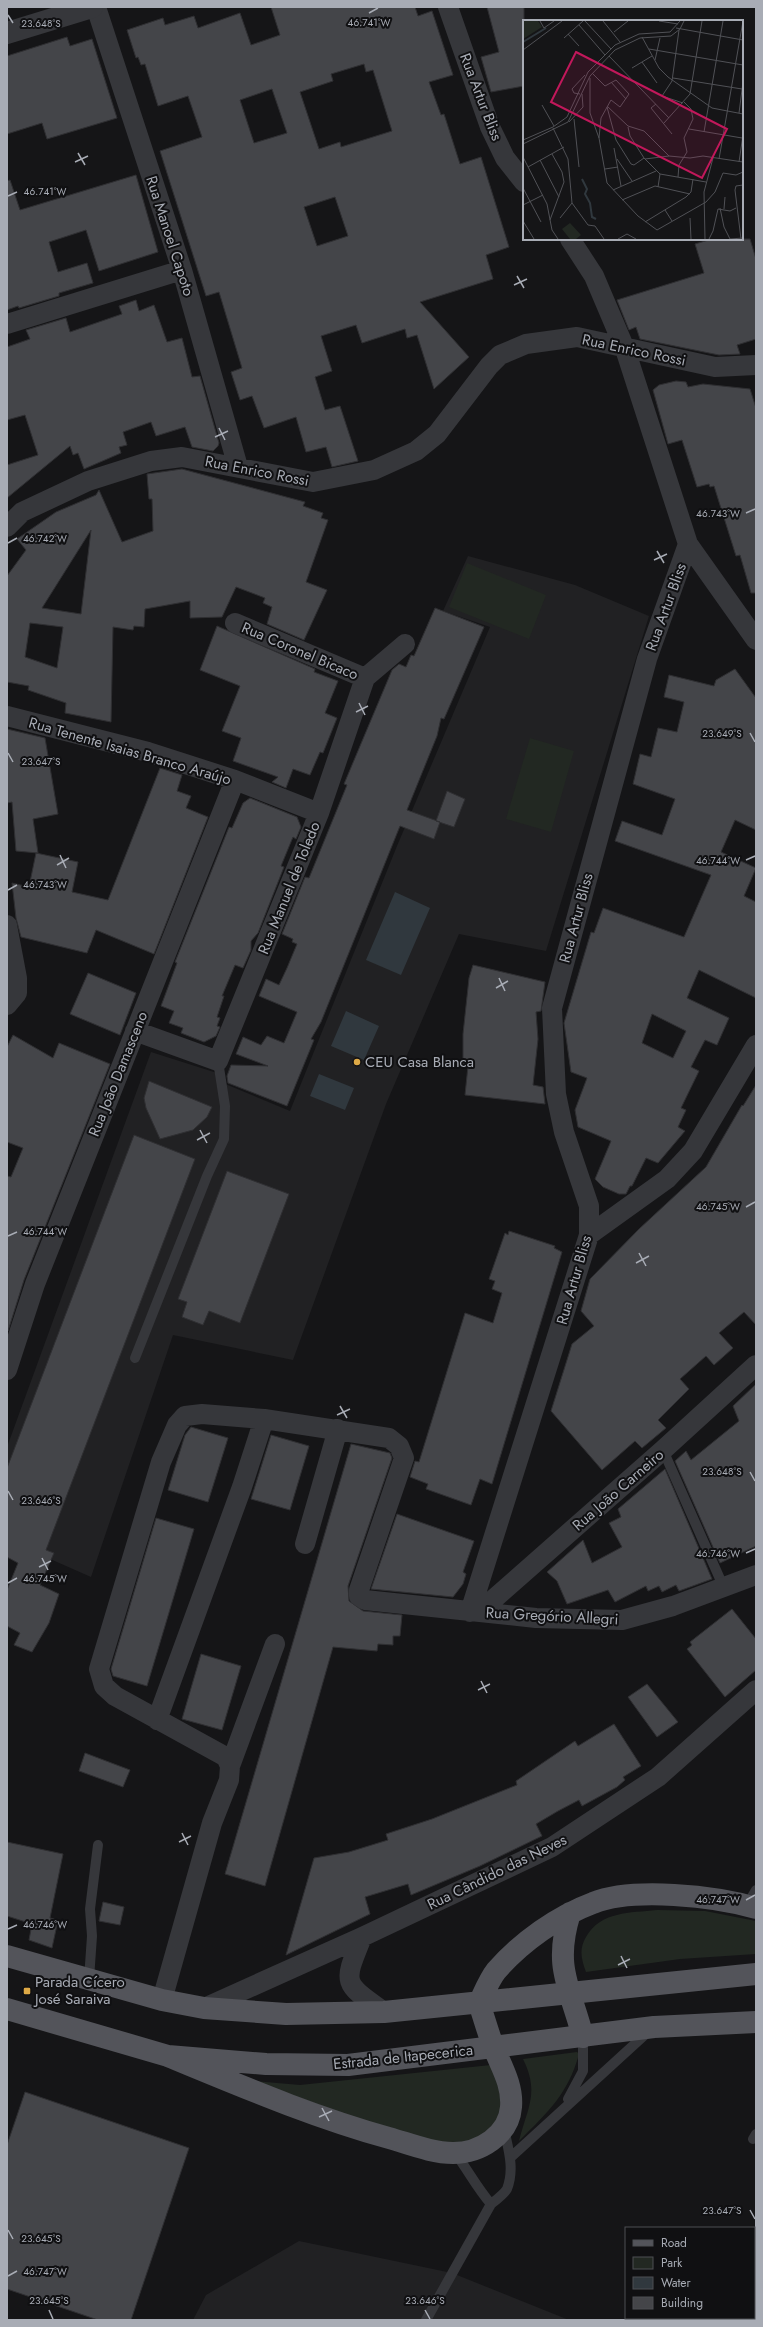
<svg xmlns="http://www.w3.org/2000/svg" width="763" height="2327" font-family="Jost,sans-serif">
<rect width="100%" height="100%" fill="#151517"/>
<path fill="#212123" d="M468,556L575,585L649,616L546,951L459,934L386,1104L293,1360L173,1335L91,1577L7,1540V1447L151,1052L217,1073L218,1081L290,1111L397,846L490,627L443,611Z
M299,2241L452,2273L569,2320H193L206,2295Z"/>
<path fill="#222822" d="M467,563L546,595L529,639L449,607Z
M530,738L574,751L551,832L506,819Z
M657,1910L705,1911L756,1921V1954L680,1959L586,1972C581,1958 579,1949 586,1937C601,1911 630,1913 657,1910Z
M577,2052L579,2054C568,2094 548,2112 519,2141C527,2108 540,2093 523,2059Z
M491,2065L502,2091L503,2113L481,2139L434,2147L254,2081L300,2085Z"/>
<path fill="#30383e" d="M395,892L430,908L401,975L366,960Z
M346,1011L379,1026L364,1060L331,1046Z
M319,1074L354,1088L345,1110L310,1096Z"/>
<path fill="#444549" stroke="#2f2f32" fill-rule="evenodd" d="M271,7H415L418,16L432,11L453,75L429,82L441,115L444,114L460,164L481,157L509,247L486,255L493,279L420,302L469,357L434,389L417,335L407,338L405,329L362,343L356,325L321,336L332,371L315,377L325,410L340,406L358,461L332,467L326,447L306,452L296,417L264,428L252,396L240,400L231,372L242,368L219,292L206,296L160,151L202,137L188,96L158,106L145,64L141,65L138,57L136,58L127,30L163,18L165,25L194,16L198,28L240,13L251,45L280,35ZM364,64L366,72L373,70L392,131L341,147L340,142L319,149L300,92L333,81L331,74ZM272,89L287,133L254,143L240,100ZM335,197L348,236L317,246L304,207Z
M487,7H524V86L491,92L481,57L499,52Z
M67,37L70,46L92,39L117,118L47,139L42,123L7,134V56Z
M136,175L158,252L99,271L86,230L49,242L58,272L87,263L93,283L59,293V296L19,308L18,306L7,310V181L10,180L20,210Z
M712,239H750L756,259V339L737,345L740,354L719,355L640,339L636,327L629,330L617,300L704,273L695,244Z
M136,300L139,311L154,305L167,342L182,338L192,377L200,376L219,443L218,446L213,451L192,447L185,427L156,436L151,422L123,432L127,445L119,447L121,453L84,469L78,453L73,455L70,446L7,498V465L38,455L25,415L7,420V347L30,339L26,330L66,318L70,332L122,314L119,306Z
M676,381L686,382L688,387L703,384L750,389L756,408V593H751L740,555L736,556L714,486L710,487L709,484L697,487L682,440L668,444L653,390L659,385Z
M182,469L305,502L303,506L323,513L321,518L328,520L306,582L327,590L304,640L267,624L272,607L263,603L265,598L236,587L222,617L190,618V601L145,609L144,627L134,626L133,630L113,627L111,722L65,713L66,703L28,690L29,686L7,682V576L26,550L17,539L56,512L96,495L99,490L122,542L153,531L152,499H149L147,474ZM91,530L81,614L42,608ZM30,623L63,627L57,668L25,657Z
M435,608L484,627L444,719L441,718L437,736L407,810L440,822L434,839L400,826L321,1022L311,1039L314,1040L287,1106L228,1083L227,1076L231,1065L268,1066L236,1054L243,1037L261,1045L267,1036L284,1043L297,1012L259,996L266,979L279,985L287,968L297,944L292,942L293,939L282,934L305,877L309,878L347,785L344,784L392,670L399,664L406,667L411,655L414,656Z
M217,626L315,669L314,672L338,681L325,713L337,718L323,753L320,752L310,775L293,769L286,788L272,782L278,777L233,761L241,738L222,731L240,686L200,670Z
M735,669L756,698V830L735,820L721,852L756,868L744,896L756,902V998L699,970L687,998L729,1018L717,1045L705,1040L691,1067L699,1071L681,1108L686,1110L678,1127L685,1131L658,1163L646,1158L632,1186H630L626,1194H619L603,1187L595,1179L611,1141L578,1127L575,1110L587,1078L571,1072L564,1023L591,932L594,933L603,908L684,937L711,875L615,841L622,821L662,835L675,799L633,784L640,754L651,757L658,728L677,732L684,702L664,697L669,675L714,686L716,680ZM652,1014L686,1031L673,1058L642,1043Z
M7,729L45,738L58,814L33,819L38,853L16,851L12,802L7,803Z
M160,768L182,775L177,791L191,796L186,808L208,817L154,954L96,930L87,953L21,937L16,918L12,883L29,887L36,853L78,862L72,892L108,900Z
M447,791L465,799L454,827L436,821Z
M250,798L297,817L301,827L296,839L293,837L281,866L284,867L258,933L251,941V950L243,968L235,965L222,996H224L217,1017L220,1018L217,1026L220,1027L216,1036L204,1042L181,1033L183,1028L169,1023L174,1011L161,1006L177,963L175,962L229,827L232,828L243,803Z
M473,965L545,982L541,1011L536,1012L538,1039L533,1085L543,1087L545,1104L465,1095L468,1066H463V1034L469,978Z
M88,973L136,993L120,1035L70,1014Z
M13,1035L53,1058L59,1043L110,1064L24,1280L8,1331L7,1176L11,1177L23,1148L7,1142V1047Z
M149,1081L212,1107L207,1117L193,1130L160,1139L146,1108L144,1098Z
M756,1085V1325L744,1312L719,1333L733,1348L714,1365L706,1356L680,1379L689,1389L658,1420L666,1428L642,1448L635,1441L602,1470L551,1411L572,1344L594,1326L581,1311L590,1279L639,1229L706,1167L742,1105L743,1106Z
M134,1135L195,1159L46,1550L54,1553L40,1585L59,1594L49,1623L32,1652L14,1645L20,1633L7,1626V1590L18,1563L7,1557V1468Z
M227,1171L289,1194L240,1323L209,1311L203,1325L182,1317L187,1302L178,1299Z
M509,1231L555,1246L554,1248L562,1252L492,1484L480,1479L471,1505L426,1489L428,1484L410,1477L415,1461L419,1462L465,1313L493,1323L502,1293L492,1289L495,1281L489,1279L505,1233L508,1235Z
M756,1384V1546L720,1563L675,1461L686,1451L691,1460L739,1421L733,1406Z
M191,1427L228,1438L208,1502L168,1490L185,1435Z
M271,1435L309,1446L290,1510L251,1499Z
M351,1444L390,1453L392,1458L348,1586L349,1601L363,1611L402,1615L400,1636H393V1645L378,1644L377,1651L333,1647L265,1886L225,1874Z
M665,1469L712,1579L679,1591L676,1585L662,1592L659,1586L648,1591L646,1586L615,1602L608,1590L567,1604L557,1581L547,1572L583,1540L592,1563L622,1547L609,1523L621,1517L618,1509Z
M397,1514L474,1541L463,1572L466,1574L463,1584L453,1597L371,1589Z
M156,1518L194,1529L147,1686L113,1676L111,1669Z
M732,1609L756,1639V1670L725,1697L687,1649L692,1645L690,1642Z
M201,1654L241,1666L222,1730L182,1719Z
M647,1684L678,1722L657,1737L628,1697Z
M614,1724L641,1766L623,1777L625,1780L617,1787L582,1806L579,1800L558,1811L536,1824L542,1836L480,1866L411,1895L408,1884L365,1897L370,1914L286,1955L314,1858L349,1852L388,1840L386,1834L432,1819L517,1785L516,1781L575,1741L578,1746Z
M85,1753L130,1770L123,1787L79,1771Z
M7,1842L63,1854L50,1918L58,1920L52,1948L29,1940L32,1924L7,1916Z
M103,1902L124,1907L120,1925L99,1921Z
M25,2092L189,2148L131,2320H98L7,2289V2145Z"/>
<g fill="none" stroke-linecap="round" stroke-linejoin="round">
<path stroke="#36373b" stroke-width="10" d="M135,1358L207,1176L224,1139L225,1106L218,1061
M663,1450L724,1588
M747,1905L756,1890
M89,1979L92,1936L90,1909L98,1845
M568,2099L583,2071V2037
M753,2139L756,2134
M455,2153C468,2170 477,2188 491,2204
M511,2157L649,2031
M426,2320L491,2204C496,2200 504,2194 507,2189C515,2169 508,2148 504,2129"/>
<path stroke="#36373b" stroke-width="20" d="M96,7L182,270L238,467
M448,7L490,127L505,158L524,182
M7,324L182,270
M7,527L22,512L88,481L151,461L182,457L313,482L374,470L416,451L437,434L489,366L500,355L526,344L577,337L715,367L756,365
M688,544L756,640
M235,623L365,678
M7,716L148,752L235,780L319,813
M7,925L17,978V993L7,1005
M135,1031L218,1061L319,813L365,678L405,644
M589,1235L667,1179L693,1151L756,1045
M7,1370L35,1284L235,780
M305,1544L338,1429
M470,1612L589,1235V1206L564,1132L556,1094L552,1008L647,659L688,544L625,349L594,276L570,239
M479,1612L663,1450L756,1365
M157,1720L242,1487L264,1419
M230,1766L275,1644
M362,1937C343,1984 342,1982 384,2012
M162,2000L212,1823L229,1780L230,1766L226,1757L115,1696L104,1686L99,1669L161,1462L177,1425L185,1416L202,1414L264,1419L389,1438L399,1446L404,1458L359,1590V1596L365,1600L536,1618L622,1620L673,1606L756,1575
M204,2008L362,1937L552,1847L658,1777L756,1690"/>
<path stroke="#36373b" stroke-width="22" d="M7,33L92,7"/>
<path stroke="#53545a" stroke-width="22" d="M570,1913C553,1967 570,1987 583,2037
M7,1956L162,2000L204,2008L286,2014L384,2012L756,1974
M7,2009L168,2056L266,2064L348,2065L654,2027L756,2022
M168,2056C241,2086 313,2117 389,2138C410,2144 432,2153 453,2153C480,2153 509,2135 511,2107C513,2085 501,2066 493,2046C488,2032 484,2018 479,2003C484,1993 489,1980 496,1971C521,1942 558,1916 593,1903C633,1887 715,1896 756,1908"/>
</g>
<path fill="none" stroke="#a8acb5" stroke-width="1.5" d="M369,13L378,8M8,15L13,23M78,153L85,165M75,162L88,156M8,196L17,192M517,276L524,288M514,285L527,279M219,428L225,440M215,437L228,431M746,513L755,509M8,543L17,538M657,551L664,563M654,560L667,554M359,703L365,715M356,712L368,706M750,733L755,742M8,753L13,762M60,855L66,868M746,860L755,856M57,865L69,858M8,890L17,885M499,978L505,991M496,988L508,981M200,1130L207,1143M197,1140L210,1133M746,1207L755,1202M8,1236L17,1232M639,1253L646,1266M636,1263L649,1256M340,1406L347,1418M337,1415L350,1409M750,1472L755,1481M8,1491L13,1500M746,1553L755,1549M42,1558L48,1570M39,1567L51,1561M8,1583L17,1578M481,1681L487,1693M478,1690L490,1684M182,1833L188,1845M179,1842L191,1836M746,1900L755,1895M8,1929L17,1925M621,1956L627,1968M618,1965L630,1959M322,2108L329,2121M319,2117L332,2111M750,2210L755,2219M8,2230L13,2239M8,2276L17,2271M49,2310L53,2319M425,2310L430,2319"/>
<g fill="#dea946" stroke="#101012" stroke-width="1.5">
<circle cx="357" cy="1062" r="4"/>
<rect x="23" y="1987" width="8" height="8" rx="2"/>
</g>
<g text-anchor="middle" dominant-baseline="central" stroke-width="4" stroke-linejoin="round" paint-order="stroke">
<g font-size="15" fill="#a8acb5" stroke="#101012">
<text transform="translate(481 97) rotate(69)">Rua Artur Bliss</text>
<text transform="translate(170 236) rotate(72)">Rua Manoel Capoto</text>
<text transform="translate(634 350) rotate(12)">Rua Enrico Rossi</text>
<text transform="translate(257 471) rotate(11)">Rua Enrico Rossi</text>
<text transform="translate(666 607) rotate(-70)">Rua Artur Bliss</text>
<text transform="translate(300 651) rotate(23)">Rua Coronel Bicaco</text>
<text transform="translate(130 751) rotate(16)">Rua Tenente Isaias Branco Araújo</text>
<text transform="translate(289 888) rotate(-68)">Rua Manuel de Toledo</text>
<text transform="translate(576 918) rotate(-75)">Rua Artur Bliss</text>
<text transform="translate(118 1074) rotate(-68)">Rua João Damasceno</text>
<text transform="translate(574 1280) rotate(-74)">Rua Artur Bliss</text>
<text transform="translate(618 1490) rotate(-41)">Rua João Carneiro</text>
<text transform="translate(552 1616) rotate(3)">Rua Gregório Allegri</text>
<text transform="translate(497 1872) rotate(-26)">Rua Cândido das Neves</text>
<text transform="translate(403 2057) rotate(-6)">Estrada de Itapecerica</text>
</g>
<g font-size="15" fill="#a8acb5" stroke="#101012" text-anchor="start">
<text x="365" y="1062">CEU Casa Blanca</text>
<text x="35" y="1982">Parada Cícero<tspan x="35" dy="17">José Saraiva</tspan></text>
</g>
</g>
<g transform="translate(523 20)">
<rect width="220" height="220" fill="#151517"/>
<path d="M0,1H15L19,7L0,19ZM47,203L58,215L53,219H47L39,209Z" fill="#222822"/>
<path fill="none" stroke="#30383e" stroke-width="2" d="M0,22L23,8M59,159L64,169L62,174L67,183L69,197L73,199"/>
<path fill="none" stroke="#505156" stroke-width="1" d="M17,1L21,8L31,1M62,1L88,29M80,1L97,22M136,1L155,4M56,5L82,35M153,8L220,20M156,10L149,61L139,76L160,83M91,12L105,1M45,14L56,26M119,17L136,48L145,57L189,88L220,94M41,18L60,1M126,29L220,45M0,30L39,1M86,36L146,98M132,40L137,18M119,42L134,63M109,48L129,36M69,53L82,66L93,60L106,74L97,87L88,80L78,98L76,118L84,163L115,196L134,210L183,182L192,172L200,153L213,155L220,152M67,58V93L76,118M150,58L219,69M88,62L103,79M57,74L51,73L49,69L62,55M133,84L128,88L149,114M19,85L31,106M84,86L105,106L121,111L146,136L167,138L180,136L220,142M84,87L93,120L108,144L111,145L121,138M216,93L220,62M51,99L56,147M46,102L60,87L59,74M141,103L167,74L179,1M105,107L107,116L121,138L137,154L183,162M30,108L45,139L49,183L37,198M166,109L219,118M181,112L200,1M0,120L30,107L44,97L65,52L92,25L116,14L147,12L157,1M0,124L45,102L67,56L92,30L117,18L148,16L157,9L161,1M91,128L98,166M0,137L24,184L29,210L35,219M94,139L109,161M122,139L146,136M196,139L220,1M17,140L36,177M216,142L220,115M5,147L41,127M82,149L95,147M155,157L156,145L164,132L161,118L170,99L168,89L161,82M135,167L137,154M0,168L18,202M90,170L133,151M99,180L132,166L167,174M49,183L65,205L72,206L81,219M0,185L20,175M197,188L201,207L207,219L220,218M201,189L202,177M142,190L149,201M167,198L168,219M27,200L41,162L39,152L29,134M0,201L11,219M122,202L163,177L168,172L170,159M95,219L104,214L113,219M182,219L181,172L190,138M186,219L190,211L195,189L207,191L213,188M218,219L212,170L213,166L220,165"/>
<path fill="#c2185b" fill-opacity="0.15" stroke="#c2185b" stroke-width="2" d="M53,32L204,109L179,158L28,82Z"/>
<rect width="220" height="220" fill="none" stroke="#a8acb5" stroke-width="2"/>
</g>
<g font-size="10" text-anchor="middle" fill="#a8acb5" stroke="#101012" stroke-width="4" stroke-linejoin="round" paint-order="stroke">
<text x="369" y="26">46.741°W</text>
<text x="41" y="27">23.648°S</text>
<text x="45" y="195">46.741°W</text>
<text x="718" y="517">46.743°W</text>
<text x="45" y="542">46.742°W</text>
<text x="722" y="737">23.649°S</text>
<text x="41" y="765">23.647°S</text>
<text x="718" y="864">46.744°W</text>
<text x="45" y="888">46.743°W</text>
<text x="718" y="1210">46.745°W</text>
<text x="45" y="1235">46.744°W</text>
<text x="722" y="1475">23.648°S</text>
<text x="41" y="1504">23.646°S</text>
<text x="718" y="1557">46.746°W</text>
<text x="45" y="1582">46.745°W</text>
<text x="718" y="1903">46.747°W</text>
<text x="45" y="1928">46.746°W</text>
<text x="722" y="2214">23.647°S</text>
<text x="41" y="2242">23.645°S</text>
<text x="45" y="2275">46.747°W</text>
<text x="49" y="2304">23.645°S</text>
<text x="425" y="2304">23.646°S</text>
</g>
<rect width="763" height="2327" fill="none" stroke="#a8acb5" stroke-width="16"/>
<rect x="625" y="2227" width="130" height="92" fill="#101012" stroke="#4d4e53"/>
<rect x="633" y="2240" width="20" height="6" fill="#53545a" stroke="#4d4e53"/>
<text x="661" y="2247" font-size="12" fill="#a8acb5">Road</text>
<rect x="633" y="2257" width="20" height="12" fill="#222822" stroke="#4d4e53"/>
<text x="661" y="2267" font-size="12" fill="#a8acb5">Park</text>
<rect x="633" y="2277" width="20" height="12" fill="#30383e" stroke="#4d4e53"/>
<text x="661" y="2287" font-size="12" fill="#a8acb5">Water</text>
<rect x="633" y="2297" width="20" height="12" fill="#444549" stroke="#4d4e53"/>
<text x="661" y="2307" font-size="12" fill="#a8acb5">Building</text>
</svg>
